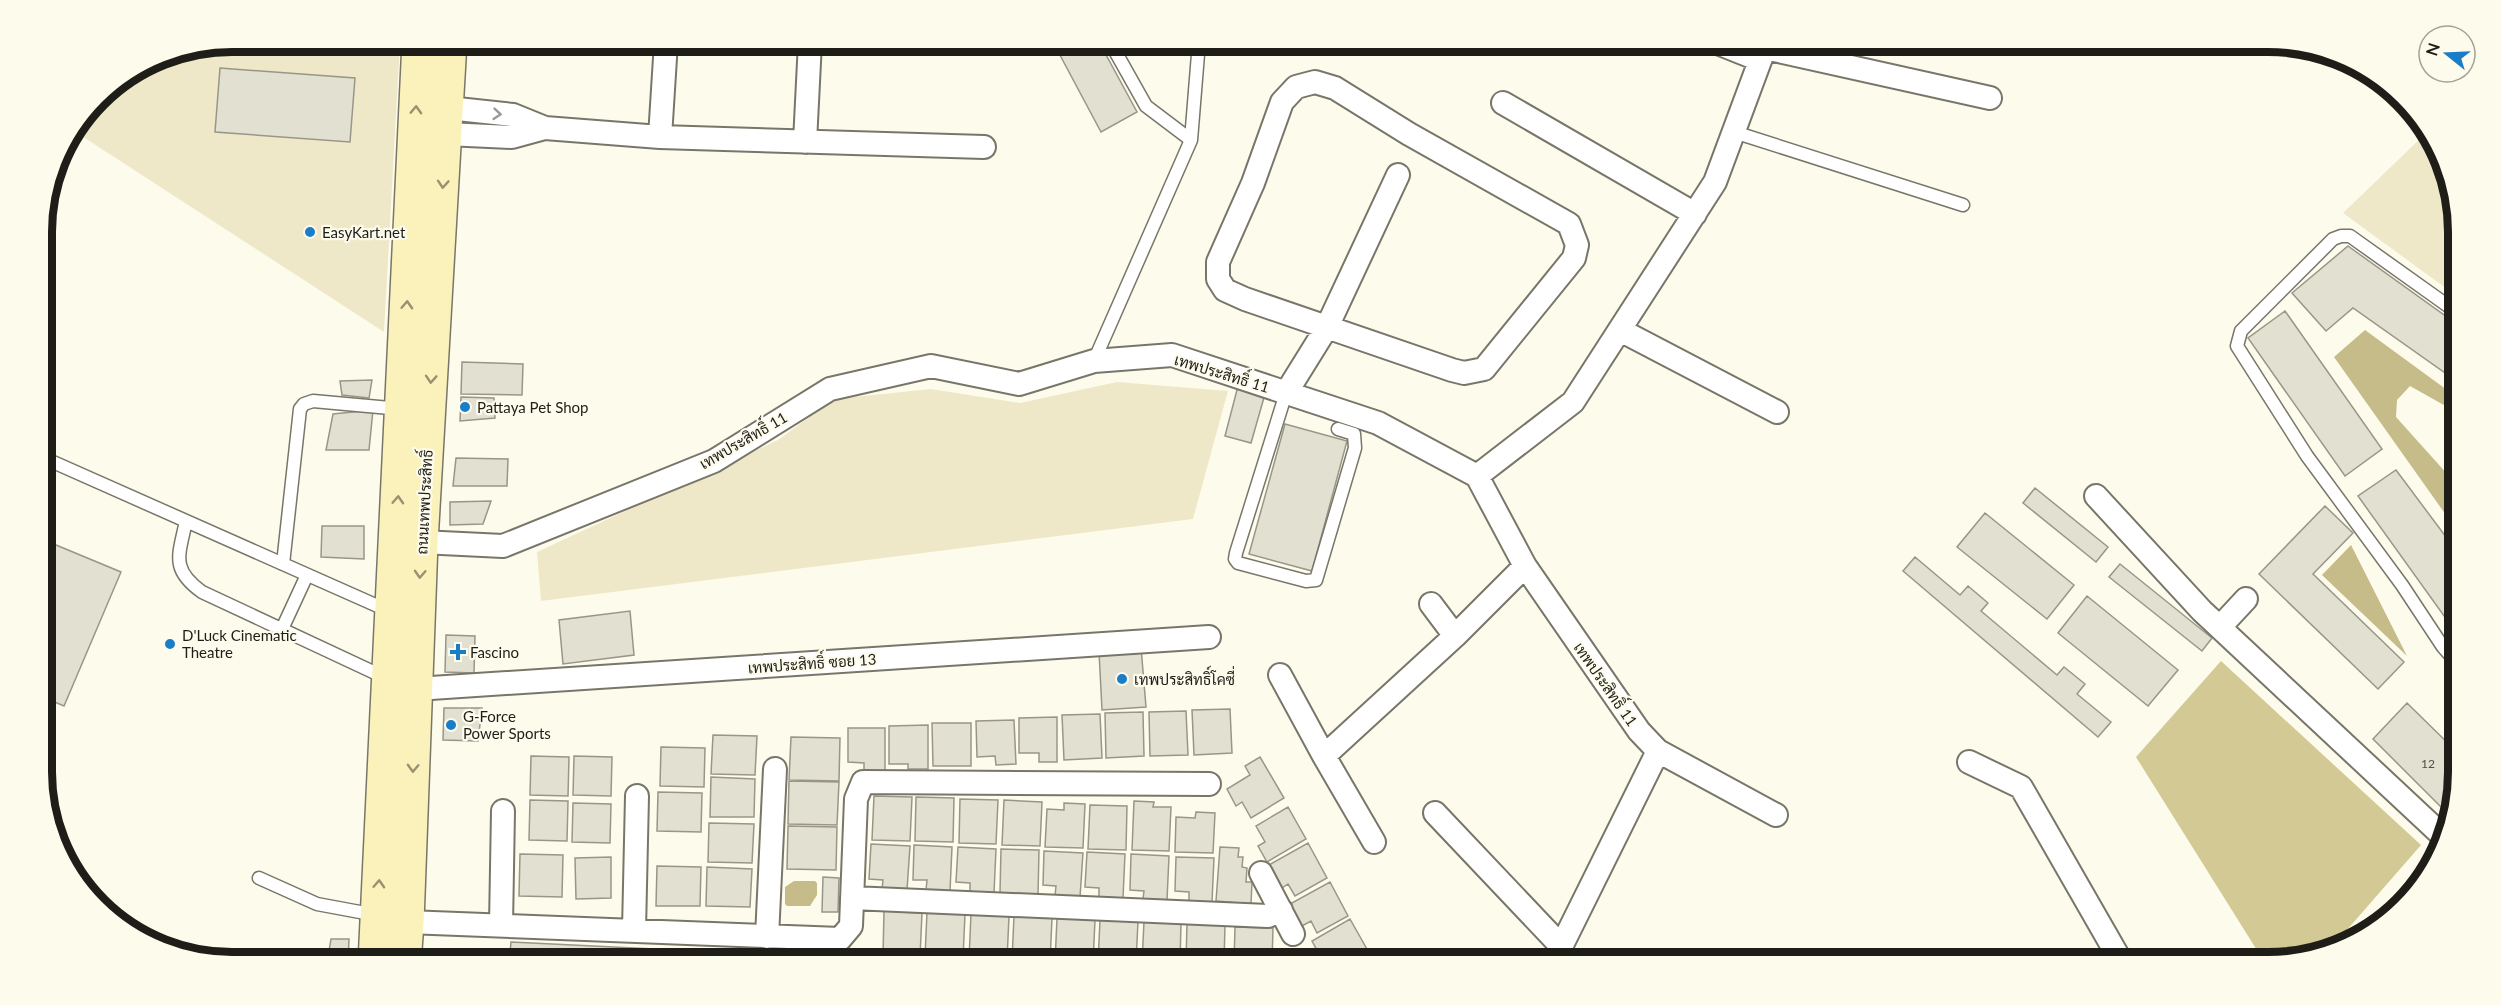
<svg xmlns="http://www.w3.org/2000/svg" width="2501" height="1005" font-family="Lato,Sarabun,sans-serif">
<rect width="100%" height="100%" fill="#fdfbec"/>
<path fill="#efe8c8" d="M233,42H400L384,332L74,131L107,90L160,56Z
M2426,133L2457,207L2458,297L2343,213Z
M1117,382L1228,391L1193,519L541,601L537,552L778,440L834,399L931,389L1020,403Z"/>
<path fill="#d3c995" d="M2221,661L2421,845L2326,954L2281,963H2265L2136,757Z"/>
<path fill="#c6bc89" d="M2365,330L2458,398V413L2410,386L2397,400L2396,417L2458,486V532L2334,357Z
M2351,545L2407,656L2322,575Z
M794,881H815L817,883V895L810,906H787L785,904V887Z"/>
<path fill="#e2e0d1" stroke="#999689" stroke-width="1.5" d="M1053,42H1099L1137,112L1101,132Z
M220,68L355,78L350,142L215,132Z
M2348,246L2458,325V382L2353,308L2326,331L2292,293Z
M2285,311L2382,449L2345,476L2248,338Z
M462,362L523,364L522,395L461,394Z
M372,380L369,398L342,395L340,381Z
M1238,386L1265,394L1251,443L1225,436Z
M461,397L494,398L495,418L460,421Z
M373,410L369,450H326L333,414Z
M1285,424L1347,441L1312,571L1249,554Z
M456,458L508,459L507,486H453Z
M2396,470L2458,553L2457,634L2358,496Z
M2035,488L2108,547L2096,562L2023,503Z
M491,501L483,524L450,525V502Z
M2325,506L2353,533L2313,574L2404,662L2378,689L2259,574Z
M1985,513L2074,585L2047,619L1957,547Z
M322,526H364V559L321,557Z
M44,540L121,572L64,706L45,698Z
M1915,557L1960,595L1968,586L1988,603L1981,611L2057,675L2064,667L2085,684L2077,694L2111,722L2098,737L1903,571Z
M2120,564L2212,638L2202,651L2109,577Z
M2087,596L2178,670L2148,706L2058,633Z
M630,611L634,655L563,664L559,620Z
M446,635L475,636L474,673L445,672Z
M1141,647L1146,707L1102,710L1099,652Z
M2407,703L2459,754V772L2454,804L2446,812L2373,739Z
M444,708H482L478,741L443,740Z
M1230,709L1232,753L1194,755L1192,710Z
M1186,711L1188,755L1150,756L1149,712Z
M1143,712L1144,756L1106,758L1105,713Z
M1100,714L1102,758L1064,760L1062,715Z
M1057,717V762H1039V753H1019V718Z
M1014,720L1016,764L996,765L995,756L977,757L976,721Z
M932,723H971V766H933Z
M928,725V769H908V764H889V726Z
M848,728H885V771H864V763L848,762Z
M713,735L757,736L755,775L711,774Z
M791,737L840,738L839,781L789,780Z
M661,747L705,748L704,787L660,786Z
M531,756L569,757L568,796L530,795Z
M574,756L612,757L611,796L573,795Z
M1260,757L1284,798L1251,818L1242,802L1236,806L1227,789L1250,775L1245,766Z
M711,777L755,779L754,817H710Z
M789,781L839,782L837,825L788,824Z
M658,792L702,793L701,832L657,831Z
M874,796L912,797L910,841L872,840Z
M916,797L954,798L953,842L915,841Z
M960,799L998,800L996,844L959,843Z
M530,800L568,801L567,841L529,840Z
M1004,800L1042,802L1040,846L1002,845Z
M1134,801L1154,802L1153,807H1171L1169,851L1132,850Z
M573,803L611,804L610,843L572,842Z
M1064,803L1085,804L1083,848L1045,847L1047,809L1064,810Z
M1090,805L1127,806L1126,850L1088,849Z
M1288,807L1306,839L1267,862L1258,846L1265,842L1256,826Z
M1196,812L1215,813L1213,853L1175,852L1176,817L1195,818Z
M709,823L754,824L752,863L708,862Z
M788,826L837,827L836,870L787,869Z
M1308,843L1327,878L1295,896L1288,884L1282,888L1269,865Z
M871,844L910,846L907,890L882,889L883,880L869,879Z
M914,845L952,847L950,891L926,890L927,880H913Z
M958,847L996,849L994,893L970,892V883L956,882Z
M1220,847L1239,848L1238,857H1243L1242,867L1247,868L1246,882H1252L1251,904L1216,901Z
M1001,849L1039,850L1038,895L1000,893Z
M1044,851L1083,853L1080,897L1055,896L1056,886L1043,885Z
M1087,852L1125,854L1123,898L1099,897V888L1085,887Z
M520,854L563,855L562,897L519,896Z
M1131,854L1169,856L1167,900L1143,899L1144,891L1130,890Z
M611,857V898L576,899L575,858Z
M1176,857L1214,858L1212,902L1189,901V892L1175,891Z
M657,866L701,867L700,906H656Z
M707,867L752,869L750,907L706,906Z
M823,877L839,878L838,912H822Z
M1330,882L1348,916L1317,933L1311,921L1302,926L1290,904Z
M884,911L922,913L920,957L883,956Z
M927,912L965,914L963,958L925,957Z
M971,914L1009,916L1007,960L969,959Z
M1014,916L1052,918L1050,962L1012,961Z
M1057,918L1095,920L1093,963H1055Z
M1350,919L1372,958L1364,963H1333L1332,960L1324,963L1312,941Z
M1100,920L1138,921L1136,963H1098Z
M1144,921L1181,923L1180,963H1142Z
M1187,923L1225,925L1224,963H1186Z
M1235,927L1273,928L1272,963H1234Z
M331,939H349L348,963H327Z
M511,942L675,950V953L704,954L703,963H427L428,949L510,953Z
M270,950L300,963H261Z"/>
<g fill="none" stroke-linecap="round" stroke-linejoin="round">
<defs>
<path id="lane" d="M1110,42L1146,106L1191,140
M1734,132L1963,205
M2458,313L2350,236H2341L2333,239L2241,331L2237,346L2307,456L2402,585L2443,647L2459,665
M1094,361L1191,140L1199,42
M1286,393L1236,553L1235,559L1238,563L1306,581L1316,580L1355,448L1354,434L1338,429
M44,458L389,611
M186,521C179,555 170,569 202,592L386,678
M283,564L300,409L304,404L313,401L401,409
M282,629L307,575
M259,878L317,904L376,915"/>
<path id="street" d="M1715,42L1760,60
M1765,48L1990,98
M1315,82L1335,88L1409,134L1569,224L1577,245L1574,258L1484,369L1464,373L1452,370L1245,299L1225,290L1218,279V262L1253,183L1282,102L1296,87Z
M1503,103L1695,214
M448,108L513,115L545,128
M446,134L512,137L545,128L660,137L984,147
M660,137L666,42
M805,142L810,42
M1620,330L1777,412
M1286,393L1327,327L1398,175
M1477,476L1573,402L1715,182L1767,42
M2096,496L2202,611L2446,839
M421,542L503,546L714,461L830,389L931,366L1019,384L1094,361L1172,355L1378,423L1477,476L1525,566L1639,731L1658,751L1776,815
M1431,604L1455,636
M2220,627L2246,599
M1280,675L1324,756L1455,636L1525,566
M416,689L1209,637
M1324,756L1374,842
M1969,762L2021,787L2122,963
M1435,813L1561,946
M1261,873L1293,934
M852,898L1268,916L1281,910
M407,922L840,939L851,926L856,799L863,782L1209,784
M501,925L503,811
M634,930L637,796
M767,937L775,769
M1553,963L1658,751"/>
<path id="secondary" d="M375,963L419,42
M404,963L407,922L421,542L450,42"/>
</defs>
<use href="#lane" stroke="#787669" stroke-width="15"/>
<use href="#street" stroke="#787669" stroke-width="26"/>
<use href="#secondary" stroke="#787669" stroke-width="36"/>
<use href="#lane" stroke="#fff" stroke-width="12"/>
<use href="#street" stroke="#fff" stroke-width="22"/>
<use href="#secondary" stroke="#fbf2bb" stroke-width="33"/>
</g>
<defs><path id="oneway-chevron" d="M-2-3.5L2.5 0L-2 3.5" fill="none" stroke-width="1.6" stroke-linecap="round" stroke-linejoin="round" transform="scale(1.5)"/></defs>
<g stroke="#989272">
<use href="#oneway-chevron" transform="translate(416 110) rotate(-88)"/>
<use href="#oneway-chevron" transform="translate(443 184) rotate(94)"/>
<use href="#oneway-chevron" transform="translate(407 305) rotate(-87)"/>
<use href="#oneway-chevron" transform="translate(431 379) rotate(94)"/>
<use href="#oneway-chevron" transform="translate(398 500) rotate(-87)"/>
<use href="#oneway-chevron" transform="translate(420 574) rotate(93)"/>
<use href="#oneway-chevron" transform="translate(413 768) rotate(92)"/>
<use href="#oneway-chevron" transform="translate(379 884) rotate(-87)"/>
</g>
<use stroke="#9a9997" href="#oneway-chevron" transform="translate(497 114) rotate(5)"/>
<g fill="#1a7dc8" stroke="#fdfbec" stroke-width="2">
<circle cx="310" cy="232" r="6"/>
<circle cx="465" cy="407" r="6"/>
<circle cx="170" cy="644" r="6"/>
<path d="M455 643h6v6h6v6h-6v6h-6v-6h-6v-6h6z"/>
<circle cx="1122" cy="679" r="6"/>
<circle cx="451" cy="725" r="6"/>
</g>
<g text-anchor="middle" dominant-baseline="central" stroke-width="4.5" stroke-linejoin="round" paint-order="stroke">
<g font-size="12" fill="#4f4e46">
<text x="2428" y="763">12</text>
</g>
<g font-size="15" fill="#1e1d18" stroke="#fdfbec" text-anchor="start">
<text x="322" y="232">EasyKart.net</text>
<text x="477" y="407">Pattaya Pet Shop</text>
<text x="182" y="635">D'Luck Cinematic<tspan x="182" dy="17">Theatre</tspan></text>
<text x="470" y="652">Fascino</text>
<text x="1134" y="679">เทพประสิทธิ์โคซี่</text>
<text x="463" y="716">G-Force<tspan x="463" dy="17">Power Sports</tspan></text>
</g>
<g font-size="15" fill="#1e1d18" stroke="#fdfbec">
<text transform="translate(1222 373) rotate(17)">เทพประสิทธิ์ 11</text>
<text transform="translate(743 440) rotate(-30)">เทพประสิทธิ์ 11</text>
<text transform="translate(424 502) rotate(-87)">ถนนเทพประสิทธิ์</text>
<text transform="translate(812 663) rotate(-4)">เทพประสิทธิ์ ซอย 13</text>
<text transform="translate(1606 684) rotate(55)">เทพประสิทธิ์ 11</text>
</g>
</g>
<path d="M0 0H2501V1005H0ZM232 52H2268A180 180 0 0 1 2448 232V772A180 180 0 0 1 2268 952H232A180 180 0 0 1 52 772V232A180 180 0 0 1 232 52Z" fill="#fdfbec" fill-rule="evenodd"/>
<path fill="none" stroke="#1e1d18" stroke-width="8" d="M232 52H2268A180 180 0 0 1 2448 232V772A180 180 0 0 1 2268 952H232A180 180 0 0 1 52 772V232A180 180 0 0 1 232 52Z"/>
<g transform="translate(2447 54) rotate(288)"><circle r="28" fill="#fdfbec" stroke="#a4a297" stroke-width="1.5"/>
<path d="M0-4.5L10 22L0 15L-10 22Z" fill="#1a7dc8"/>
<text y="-9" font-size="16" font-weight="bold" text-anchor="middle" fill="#1e1d18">N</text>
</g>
</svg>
